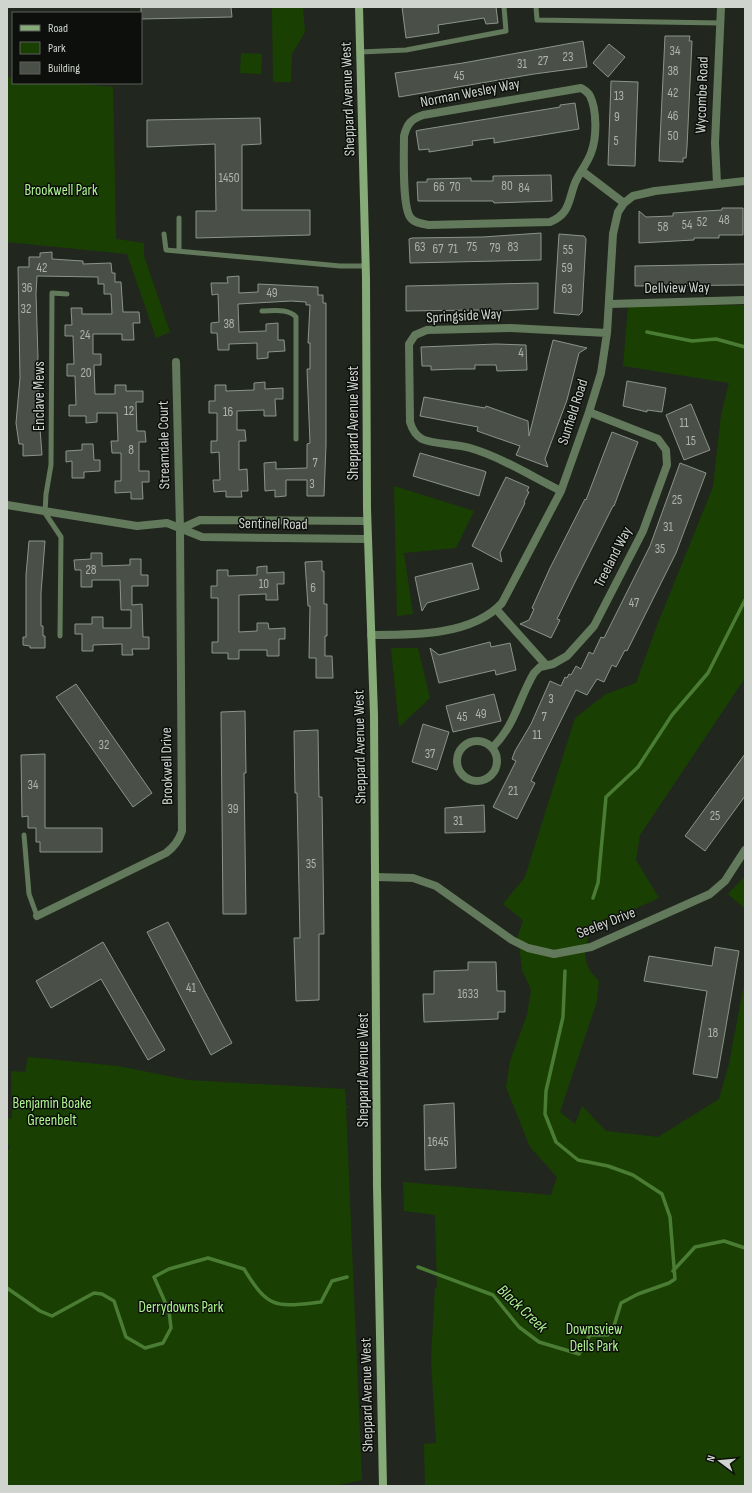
<svg xmlns="http://www.w3.org/2000/svg" width="752" height="1493" font-family="'Sofia Sans Condensed',sans-serif">
<rect width="100%" height="100%" fill="#21271e"/>
<path fill="#194002" d="M272,7H303L305,32L292,54L291,82H273Z
M241,53L262,54L261,74L240,73Z
M7,77L13,78V83H70L113,87L116,239L144,243V256L170,332L156,338L127,254L7,242Z
M745,305V678L640,835L636,860L659,898L590,929C585,952 580,963 599,981L597,1001L560,1112L575,1124L582,1106L606,1131L658,1137L719,1099L729,1064L745,979V1486H425L424,1444L436,1443L431,1359L435,1288H437L435,1215L404,1211L403,1182L551,1195L557,1177L530,1147L506,1087L510,1061L527,1015L531,990L522,970L518,936L523,920L503,904L525,877L575,718L606,694L636,683L658,623L713,487L721,415L729,383L623,366L628,306Z
M394,486L474,511L456,548L404,553L413,614L397,616Z
M391,648H418L430,698L399,727Z
M745,876V909L728,894Z
M28,1057L118,1066L188,1080L345,1089L346,1106H350L346,1108L362,1480L335,1486L7,1485V1154L10,1145H7V1118L12,1119L11,1071L25,1072Z"/>
<g fill="none" stroke-linecap="round" stroke-linejoin="round">
<path stroke="#4a7c34" stroke-width="3.5" d="M647,332L692,341L716,339L745,347
M593,898L598,883L606,797L638,767L672,715L708,673L745,600
M418,1267L493,1295L519,1327L539,1342L579,1354L590,1335H608L613,1329L621,1303L638,1294L669,1283L675,1279L670,1217L662,1194L633,1175L608,1166L578,1160L556,1142L545,1114L546,1091L563,1017L565,971
M673,1271L695,1247L724,1241L745,1248
M7,1288L40,1311L52,1316L94,1293L102,1294L114,1301L126,1337L145,1348L163,1343L171,1328L169,1311L154,1277L169,1269L208,1258L244,1269C269,1310 276,1307 321,1302L332,1281L347,1277"/>
</g>
<path fill="#4a5047" stroke="#8c9489" d="M141,7H231L232,17L141,19Z
M402,7H496L498,23L486,24L484,18L438,25L439,33L406,38Z
M665,36H690L689,41H692L687,147L686,158H683V162L659,161Z
M583,41L587,67L534,74L399,97L395,73L463,63Z
M609,44L625,57L608,77L593,63Z
M611,81L638,82L635,166L608,165Z
M575,103L579,129L494,143V138L472,141L473,145L429,152V149L419,150L416,131L420,130L560,107V105Z
M260,118L261,144L242,145V210H310V235L196,238V211H216L215,144L147,147V120Z
M551,175L552,201L494,203L493,201H418L417,182H427V179L471,178V181H493V176Z
M722,208H743V235H719V238H694V240L639,243V211L646,217L673,216V213L722,210Z
M541,233V260L410,263L409,239L412,238L483,237Z
M559,234L584,236L586,239L582,312L579,315L554,313Z
M52,252V259L83,261V264L111,263L112,273H115V282H121L123,312H139L140,323H133L134,340H122V334H93V354H101V365H94L95,394H115V385H126V391H143V402H136L137,431H145L146,442H139V471H149V482H142L143,499H131V492L115,493V481H121V453H112L111,441H118L117,413H97V422L86,423V416H69V405H76L75,376H67V364H74L73,336H65V325H72L71,308H82V314H112L111,294H104V284H98V277L37,276L36,294L38,358L36,368L37,390H39L38,402L42,455L23,456V444H19L16,423L20,378L18,267H29V257H40V253Z
M745,264V285L635,286V266Z
M239,276V293L258,292V284L318,287V295H323V303H326V445L324,496H307V480H286V496L275,497V490L265,491L264,463L276,462V469L307,468V444L310,443L307,369H310V343H308L310,305H306V302L291,301L238,304L239,332L266,331V324L278,323V340H284L285,351L268,352V358L257,359V343L229,344V350H218L217,333H211V323L219,322L218,294L212,295L211,283H228L227,277Z
M538,283V309L480,312V310L406,311V286Z
M553,340L587,348L579,353L567,400L545,459L548,467L516,455L520,446L477,431L478,427L420,416L424,397L485,408L486,406L528,421L529,436Z
M496,344L526,345L527,370L497,371L496,365H475V369H458L431,370V366H422L421,347Z
M627,381L666,388L662,412L647,410V412L623,406Z
M265,382V389L283,388V399H275L276,416H264V410L237,411V430H245L246,441H239V470L247,469L248,491H241L242,497H226V491L214,492L213,480H220L219,452L211,453V441H217V413H209V401H215V385H226V391L254,390V383Z
M691,404L710,450L684,460L666,415Z
M612,432L638,442L614,506H613L574,584L557,619L560,620L551,638L520,624L529,620L534,609L532,608L550,568L585,499L586,500Z
M82,444H93L94,460H100V471L84,472V478H72V461L66,462V451L82,450Z
M420,453L484,471L486,472L479,496L413,476Z
M680,463L706,473L676,553L627,651L625,650L616,667L612,665L604,682L597,679L587,695L576,690L531,781L535,783L517,819L493,807L516,761L512,759L515,751L531,724L550,681L561,686L565,677L567,678L569,674L571,675L576,666L581,669L589,652L593,654L601,637L604,638L650,546Z
M506,477L529,487L527,491L529,492L524,502L525,503L500,553L502,562L472,546Z
M29,541H45L41,593V626H43V636H45V648H30V646L23,645V637H26V575Z
M91,553H102V566L130,565V559H141V575H148V586H132V605L142,604L143,637H149V649H132L133,655H122V644L93,645V651H82V634H75V624H92V617H103V628H131V610H121L120,580H92V587H81V570H75L74,560L91,559Z
M322,561V571H324V604H327V636H325V656H332L333,678H316V658H309L310,606H308L305,562Z
M472,563L479,589L427,603L422,611L415,577Z
M267,566V573L284,572V584H277L278,600H266V594L239,595V632L257,631V623H268L269,629L285,628V639H279V656H267V650H239V659H228V653H212V642H218V598H211V586H217V570H228V576L257,575V567Z
M490,642L491,647L510,643L516,670L496,675L495,670L439,683L430,648L439,655Z
M76,684L152,793L133,807L56,697Z
M494,694L501,721L453,732L446,706Z
M245,711L246,773H244L246,914H223L221,712Z
M423,724L449,732L437,770L412,762Z
M318,730L319,797H322L324,934H319V1000L296,1001L294,938H300L297,793H295L294,731Z
M45,754V828H102V852H40V842H36V828H28V816L22,817L21,755Z
M745,754V796L705,851L685,836Z
M484,805L485,832L445,833V808Z
M168,922L232,1043L211,1055L147,932Z
M103,942L165,1050L148,1060L101,979L51,1008L36,981Z
M715,947L739,951L717,1078L693,1074L707,991L644,981L649,956L712,966Z
M468,962H496L497,991H505V1012H498V1019L424,1022L423,994H434V971L468,970Z
M454,1103L456,1168L425,1170L424,1105Z"/>
<g fill="none" stroke-linecap="round" stroke-linejoin="round">
<path stroke="#63795b" stroke-width="5" d="M536,7L537,20L720,23
M360,52L406,50L506,31L504,7
M179,218V251
M164,234L166,250L340,266H366
M262,311C273,311 288,308 296,317V439
M60,636L61,537L45,513L46,494L51,465L52,293L67,294
M24,835L29,894L37,916"/>
<path stroke="#63795b" stroke-width="8" d="M581,88C584,90 588,92 590,96C597,110 597,138 591,153C587,164 579,173 575,183C568,201 570,214 550,222L429,225C422,224 414,223 410,217C402,205 404,153 404,136C407,124 411,119 423,115Z
M582,171L624,203
M717,183L715,143L721,7
M610,304L745,300
M561,491C531,476 501,457 470,448C457,444 432,444 422,439C415,435 412,429 410,422L409,344L415,335L427,330L511,328L607,333
M496,609L546,665
M371,635C412,635 472,636 502,603L561,491L589,412L601,373L607,333L613,234L618,212L624,203L633,196L655,191L745,181
M457 761a20 20 0 1 1 40 0a20 20 0 1 1-40 0Z
M492,748C516,724 518,700 534,673L540,667L553,664L567,656L594,626L643,531L667,465L666,450L658,439L589,412
M376,877L413,878L436,886L512,940L528,948L554,954L591,947L710,894L725,881L745,850
M37,916L166,853C174,847 179,841 182,831L180,529L176,362"/>
<path stroke="#63795b" stroke-width="8" d="M7,505L137,526L167,523L202,537L367,539
M180,529L200,520L367,521"/>
<path stroke="#87aa79" stroke-width="8" d="M359,7L366,278L367,509L374,715L377,1186L383,1486"/>
</g>
<g text-anchor="middle" dominant-baseline="central" stroke-width="3" stroke-linejoin="round" paint-order="stroke">
<g font-size="13" fill="#aeb3ad">
<text x="675" y="51">34</text>
<text x="568" y="57">23</text>
<text x="543" y="61">27</text>
<text x="522" y="64">31</text>
<text x="673" y="71">38</text>
<text x="459" y="76">45</text>
<text x="673" y="93">42</text>
<text x="619" y="96">13</text>
<text x="673" y="116">46</text>
<text x="617" y="117">9</text>
<text x="673" y="136">50</text>
<text x="616" y="141">5</text>
<text x="229" y="178">1450</text>
<text x="507" y="186">80</text>
<text x="439" y="187">66</text>
<text x="455" y="187">70</text>
<text x="524" y="188">84</text>
<text x="724" y="220">48</text>
<text x="702" y="222">52</text>
<text x="687" y="225">54</text>
<text x="663" y="227">58</text>
<text x="420" y="247">63</text>
<text x="472" y="247">75</text>
<text x="513" y="247">83</text>
<text x="495" y="248">79</text>
<text x="438" y="249">67</text>
<text x="453" y="249">71</text>
<text x="568" y="250">55</text>
<text x="42" y="268">42</text>
<text x="567" y="268">59</text>
<text x="27" y="288">36</text>
<text x="567" y="289">63</text>
<text x="272" y="293">49</text>
<text x="26" y="309">32</text>
<text x="229" y="324">38</text>
<text x="85" y="335">24</text>
<text x="521" y="353">4</text>
<text x="86" y="373">20</text>
<text x="129" y="411">12</text>
<text x="228" y="412">16</text>
<text x="684" y="423">11</text>
<text x="691" y="441">15</text>
<text x="131" y="450">8</text>
<text x="315" y="463">7</text>
<text x="312" y="484">3</text>
<text x="677" y="500">25</text>
<text x="668" y="527">31</text>
<text x="660" y="549">35</text>
<text x="91" y="570">28</text>
<text x="264" y="584">10</text>
<text x="313" y="588">6</text>
<text x="634" y="603">47</text>
<text x="551" y="699">3</text>
<text x="481" y="714">49</text>
<text x="462" y="717">45</text>
<text x="544" y="717">7</text>
<text x="537" y="735">11</text>
<text x="104" y="745">32</text>
<text x="430" y="754">37</text>
<text x="33" y="785">34</text>
<text x="513" y="791">21</text>
<text x="233" y="809">39</text>
<text x="715" y="816">25</text>
<text x="458" y="821">31</text>
<text x="311" y="864">35</text>
<text x="191" y="988">41</text>
<text x="468" y="994">1633</text>
<text x="713" y="1033">18</text>
<text x="438" y="1142">1645</text>
</g>
<g font-size="15" fill="#d0d4cf" stroke="#0c0f0b">
<text transform="translate(470 93) rotate(-11)">Norman Wesley Way</text>
<text transform="translate(702 95) rotate(-88)">Wycombe Road</text>
<text transform="translate(348 99) rotate(-92)">Sheppard Avenue West</text>
<text transform="translate(677 288) rotate(-1)">Dellview Way</text>
<text transform="translate(464 316) rotate(-3)">Springside Way</text>
<text transform="translate(39 396) rotate(-90)">Enclave Mews</text>
<text transform="translate(573 412) rotate(-72)">Sunfield Road</text>
<text transform="translate(353 423) rotate(-90)">Sheppard Avenue West</text>
<text transform="translate(164 445) rotate(-91)">Streamdale Court</text>
<text transform="translate(273 524) rotate(1)">Sentinel Road</text>
<text transform="translate(613 557) rotate(-63)">Treeland Way</text>
<text transform="translate(360 747) rotate(-91)">Sheppard Avenue West</text>
<text transform="translate(167 766) rotate(-91)">Brookwell Drive</text>
<text transform="translate(606 923) rotate(-21)">Seeley Drive</text>
<text transform="translate(363 1070) rotate(-90)">Sheppard Avenue West</text>
<text transform="translate(367 1395) rotate(-91)">Sheppard Avenue West</text>
</g>
<g font-size="15" fill="#aef490" stroke="#0c0f0b">
<text x="61" y="190">Brookwell Park</text>
<text x="52" y="1103">Benjamin Boake<tspan x="52" dy="17">Greenbelt</tspan></text>
<text x="181" y="1307">Derrydowns Park</text>
<text x="594" y="1329">Downsview<tspan x="594" dy="17">Dells Park</tspan></text>
</g>
<g font-size="16" font-style="italic" fill="#adf390" stroke="#0c0f0b">
<text transform="translate(522 1309) rotate(43)">Black Creek</text>
</g>
</g>
<rect width="752" height="1493" fill="none" stroke="#d0d4cf" stroke-width="16"/>
<rect x="12" y="12" width="130" height="72" fill="#0c0f0b" stroke="#5a5e59"/>
<rect x="20" y="25" width="20" height="6" fill="#87aa79" stroke="#5a5e59"/>
<text x="48" y="32" font-size="12" fill="#d0d4cf">Road</text>
<rect x="20" y="42" width="20" height="12" fill="#194002" stroke="#5a5e59"/>
<text x="48" y="52" font-size="12" fill="#d0d4cf">Park</text>
<rect x="20" y="62" width="20" height="12" fill="#4a5047" stroke="#5a5e59"/>
<text x="48" y="72" font-size="12" fill="#d0d4cf">Building</text>
<g transform="translate(720 1461) rotate(286)" stroke="#0c0f0b" stroke-width="3" paint-order="stroke">
<path d="M0-3L7 15L0 10L-7 15Z" fill="#d0d4cf"/>
<text y="-6" font-size="11" font-weight="bold" text-anchor="middle" fill="#d0d4cf">N</text>
</g>
</svg>
